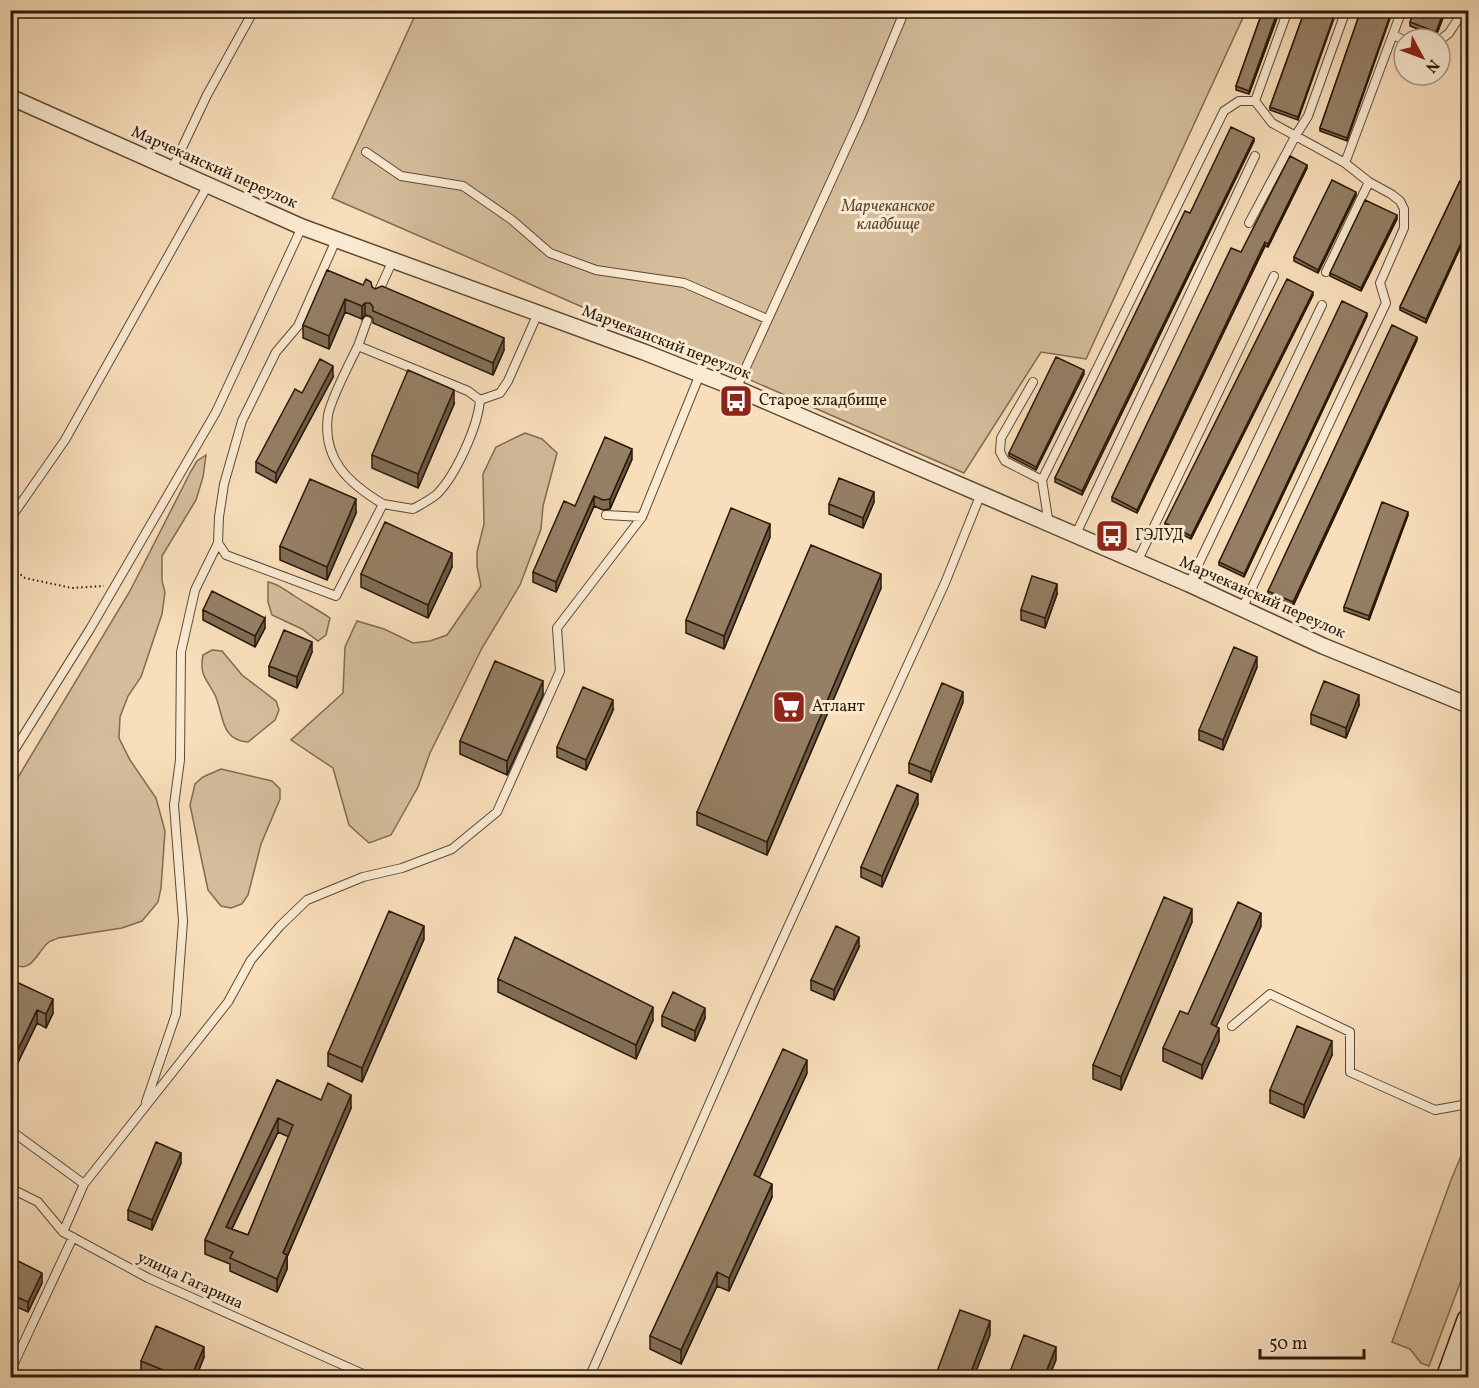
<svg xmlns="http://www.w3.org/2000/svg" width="1479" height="1388" font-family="Vollkorn,serif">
<rect width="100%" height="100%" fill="#f8deba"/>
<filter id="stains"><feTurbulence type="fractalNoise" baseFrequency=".00333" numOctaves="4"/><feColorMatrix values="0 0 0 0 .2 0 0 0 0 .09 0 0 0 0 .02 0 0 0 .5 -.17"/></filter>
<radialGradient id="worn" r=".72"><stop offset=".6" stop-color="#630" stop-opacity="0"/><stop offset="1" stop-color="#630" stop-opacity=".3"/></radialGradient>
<path fill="#d5bd9c" stroke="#7f6b52" stroke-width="1.5" d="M417,11H1246L1086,359L1041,352L964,473L332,198Z
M525,433L542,439L557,453L543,506L541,529L520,585L482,648L430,753L418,787L391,835L369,843L349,825L333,768L291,740L343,693L345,647L357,621L384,629L413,643L430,641L447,635L481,586L477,566V552L484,524L483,474L496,447Z
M206,455L203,477L196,500L162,556V581L165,592L162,614L141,677L128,696L120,717L119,738L130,760L156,798L165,831L161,888L158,902L142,921L122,928L58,938C55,940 52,940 49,942C36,952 32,977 10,962L11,789L130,591L191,471L197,461Z
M268,582C279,584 283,589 293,595C305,603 318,610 330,618L326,635L318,641L302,629L272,615L268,602Z
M212,650L222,651L242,675L276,701L279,710L275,720L248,742C220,740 224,715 215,695C207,679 199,676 203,655Z
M221,769L272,781L280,789V799L261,844L248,895L242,904L231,908L221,906L208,890L190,805L195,784L203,777Z
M1468,1139V1262L1429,1366L1421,1363L1410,1349L1392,1342L1451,1180Z"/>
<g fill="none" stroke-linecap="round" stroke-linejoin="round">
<defs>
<path id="service" d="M1393,35L1404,40
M1440,40L1449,33L1464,10
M366,152L401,176L463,186L512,220L550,253L596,270L684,283L767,319
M1345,163L1402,10
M172,169L207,95L254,10
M1249,223L1296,135L1308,116L1346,10
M336,240L298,326L276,352L242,421L224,484L219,517L218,543L226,555L336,596L383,504L413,509C420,505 430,500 437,494C456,475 478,426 480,400L468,391L358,346C350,362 331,399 328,415C322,459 348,483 383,504
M1326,272L1369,182
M377,295L393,260
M358,346L367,321
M1033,382L1001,438L1000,452L1005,461L1042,480
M736,389L860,118L905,10
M480,400L500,393L508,381L538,313
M606,515L642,517L700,374
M10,519L65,440L208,185
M1049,525L1042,480L1224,111L1239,101H1255L1288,10
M1075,536L1255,156
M1137,562L1274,276
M1189,584L1322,305
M1242,609L1386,303L1380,283L1404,228V209L1400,201L1391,194L1369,182L1345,163L1272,123L1255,101
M10,757L90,629L216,412L302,227
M1232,1026L1270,994L1350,1032V1072L1435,1110L1468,1104
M146,1102L176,1014L183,921L174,805L180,760L181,652L195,590L218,543
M10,1130L84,1184
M10,1188L38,1202L63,1232L148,1278L372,1378
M63,1232L84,1184L228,1002L251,960L280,926L307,900L363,877L402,868L452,849L497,812L560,671L557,628L642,517
M10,1372L73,1237
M589,1378L756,997L945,583L980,496"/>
<path id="minor" d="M10,97L302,227L644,352L740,390L1189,584L1323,646L1468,705"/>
<path id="secondary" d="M1447,1378L1468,1320"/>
</defs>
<use href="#service" stroke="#5d4a35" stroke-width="10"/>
<use href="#minor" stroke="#5d4a35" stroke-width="18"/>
<use href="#secondary" stroke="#291909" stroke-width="24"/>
<path stroke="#291909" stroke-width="2" stroke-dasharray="1.5 3" stroke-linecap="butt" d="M10,566L25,578L72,588L104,586"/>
<use href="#service" stroke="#faead2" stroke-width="8"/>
<use href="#minor" stroke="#faead2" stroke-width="15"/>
<use href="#secondary" stroke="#faead2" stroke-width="21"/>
</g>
<path fill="#806d57" stroke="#291909" stroke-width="1.5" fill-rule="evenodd" d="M1263,10H1280L1249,94L1236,90V86Z
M1305,10L1298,120L1270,110V107Z
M1361,10L1347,141L1320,131V128Z
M1446,10L1436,36L1410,26V22Z
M1254,141L1082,495L1055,482V478L1190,213Z
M1307,168L1268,247L1265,246L1137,513L1112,501V497L1241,252Z
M1460,181L1426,323L1400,310V307Z
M1356,195L1318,273L1294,261V257Z
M1397,219L1361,291L1330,276V273Z
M363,285L372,287L375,289L504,350L493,375L373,323V319L370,316L365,315L362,319L345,312L329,349L303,338V325Z
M1313,295L1191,539L1165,526V523Z
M1367,316L1244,577L1219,565V562Z
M1417,340L1293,606L1268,594V591Z
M1084,374L1036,470L1009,456V453Z
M333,377L276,483L256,472V462L302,393Z
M454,404L418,488L372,468V455Z
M632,459L610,509L603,510L594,506L556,592L533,582V572L575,506Z
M874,502L863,528L829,514V504Z
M356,513L327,580L280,560V546Z
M1408,515L1369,620L1344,611V607Z
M770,537L724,649L686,633V620Z
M452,567L428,618L361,587V574Z
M881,588L767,855L697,825V812Z
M1057,594L1045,628L1021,620V610Z
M203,610L265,628L255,647L203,620Z
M312,652L297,688L269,676V666Z
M1257,667L1223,750L1199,740V730Z
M543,695L507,775L460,754V741Z
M963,702L931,782L909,773V763Z
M1359,705L1346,738L1311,724V714Z
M613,710L586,770L557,757V747Z
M918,804L882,887L861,877V867Z
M1192,922L1121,1090L1093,1079V1065Z
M1261,926L1216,1026L1219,1041L1202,1079L1163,1061V1048L1188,1014Z
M424,939L362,1082L328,1066V1053Z
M859,947L834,1000L811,990V980Z
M10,979L53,1013L46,1028L37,1023L10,1079Z
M498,979L653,1020L636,1059L498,992Z
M662,1016L705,1018L695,1041L662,1026Z
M1332,1055L1304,1118L1270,1103V1090Z
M807,1073L759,1177L772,1197L729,1291L717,1286L681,1364L650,1349V1336Z
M277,1080L321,1100L351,1108L287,1257V1269L277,1292L230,1271V1264L205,1254V1240ZM278,1132L289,1137L248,1235L232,1229Z
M181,1163L152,1230L128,1220V1210Z
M10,1257L42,1283L28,1312L10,1304Z
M204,1357L196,1377H155L141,1372V1361Z"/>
<path fill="#685947" stroke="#291909" stroke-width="1.5" d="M1278,10H1280L1249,94V91Z
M1336,10H1337L1298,120V117Z
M1392,10H1393L1347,141V138Z
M1444,10H1446L1436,36V32Z
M1254,138V141L1082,495V491Z
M1307,165V168L1268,247V244Z
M1356,192V195L1318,273V270Z
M1397,215V219L1361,291V288Z
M1468,228V231L1426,323V319Z
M1265,242V246L1137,513V510Z
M1313,292V295L1191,539V536Z
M345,299V312L329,349V336Z
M365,303V315L362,319V306Z
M1367,313V316L1244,577V574Z
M1417,337V340L1293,606V602Z
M504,338V350L493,375V363Z
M333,366V377L276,483V473Z
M1084,370V374L1036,470V467Z
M454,390V404L418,488V474Z
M632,449V459L610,509V499Z
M874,492V502L863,528V518Z
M594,496V506L556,592V582Z
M356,499V513L327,580V567Z
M1408,512V515L1369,620V616Z
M770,524V537L724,649V636Z
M452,553V567L428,618V605Z
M881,574V588L767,855V842Z
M1057,584V594L1045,628V618Z
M265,618V628L255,647V636Z
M312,642V652L297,688V677Z
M1257,657V667L1223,750V740Z
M543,681V695L507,775V761Z
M963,692V702L931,782V772Z
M1359,695V705L1346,738V728Z
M613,700V710L586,770V760Z
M918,794V804L882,887V876Z
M1192,909V922L1121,1090V1077Z
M1261,913V926L1211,1038V1024Z
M424,926V939L362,1082V1068Z
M859,937V947L834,1000V990Z
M53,999V1013L46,1028V1014Z
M653,1007V1020L636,1059V1045Z
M705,1008V1018L695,1041V1031Z
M37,1010V1023L10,1079V1066Z
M1219,1028V1041L1202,1079V1065Z
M1332,1041V1055L1304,1118V1105Z
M807,1060V1073L754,1189V1175Z
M351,1095V1108L287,1257V1269L277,1292V1279L283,1253Z
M278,1118V1132L226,1241V1227Z
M181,1153V1163L152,1230V1220Z
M772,1184V1197L729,1291V1278Z
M717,1272V1286L681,1364V1350Z
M42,1273V1283L28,1312V1302Z
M990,1321V1335L974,1377L971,1372Z
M204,1347V1357L196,1377H191Z
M1056,1347V1360L1049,1377H1044Z"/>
<path fill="#957f65" stroke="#291909" stroke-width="1.5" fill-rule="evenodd" d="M1263,10H1278L1249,91L1236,86Z
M1305,10H1336L1298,117L1270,107Z
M1361,10H1392L1347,138L1320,128Z
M1414,10H1444L1436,32L1410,22Z
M1231,127L1254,138L1082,491L1055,478L1185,211L1190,213Z
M1290,156L1307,165L1268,244L1265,242L1137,510L1112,497L1231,248L1241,252Z
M1332,180L1356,192L1318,270L1294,257Z
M1460,181L1468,185V228L1426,319L1400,307Z
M1365,200L1397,215L1361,288L1330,273Z
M327,270L363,285L366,279L371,282L372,287L375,289L382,286L504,338L493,363L373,311V307L370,303H365L362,306L345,299L329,336L303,325Z
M1287,279L1313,292L1191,536L1165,523Z
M1342,301L1367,313L1244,574L1219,562Z
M1392,325L1417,337L1293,602L1268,591Z
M1056,357L1084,370L1036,467L1009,453Z
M320,359L333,366L276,473L256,462L295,389L302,393Z
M408,370L454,390L418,474L372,455Z
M605,437L632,449L610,499L603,500L594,496L556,582L533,572L564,501L575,506Z
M839,478L874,492L863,518L829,504Z
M310,479L356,499L327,567L280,546Z
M1382,502L1408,512L1369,616L1344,607Z
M731,508L770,524L724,636L686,620Z
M385,522L452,553L428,605L361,574Z
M811,545L881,574L767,842L697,812Z
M1032,576L1057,584L1045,618L1021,610Z
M212,591L265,618L255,636L203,610Z
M284,630L312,642L297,677L269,666Z
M1234,647L1257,657L1223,740L1199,730Z
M495,661L543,681L507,761L460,741Z
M1324,681L1359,695L1346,728L1311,714Z
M942,683L963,692L931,772L909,763Z
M583,687L613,700L586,760L557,747Z
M897,785L918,794L882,876L861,867Z
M1164,897L1192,909L1121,1077L1093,1065Z
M1238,902L1261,913L1211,1024L1219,1028L1202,1065L1163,1048L1180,1011L1188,1014Z
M389,911L424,926L362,1068L328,1053Z
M836,926L859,937L834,990L811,980Z
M515,937L653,1007L636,1045L498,979Z
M10,979L53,999L46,1014L37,1010L10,1066V1001L12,998L10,997Z
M673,992L705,1008L695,1031L662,1016Z
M1297,1026L1332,1041L1304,1105L1270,1090Z
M783,1049L807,1060L754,1175L772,1184L729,1278L717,1272L681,1350L650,1336Z
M277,1080L321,1100L328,1083L351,1095L283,1253L287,1255L277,1279L230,1258L233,1252L205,1240ZM278,1118L293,1125L248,1235L226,1227Z
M156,1142L181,1153L152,1220L128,1210Z
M10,1257L42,1273L28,1302L10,1294Z
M960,1310L990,1321L971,1372L985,1377H935Z
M156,1326L204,1347L191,1377H180L141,1361Z
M1024,1335L1056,1347L1044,1377H1008Z"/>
<defs>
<symbol id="bus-square" viewBox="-11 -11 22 22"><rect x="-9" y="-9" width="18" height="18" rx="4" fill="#8f2418" stroke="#faead2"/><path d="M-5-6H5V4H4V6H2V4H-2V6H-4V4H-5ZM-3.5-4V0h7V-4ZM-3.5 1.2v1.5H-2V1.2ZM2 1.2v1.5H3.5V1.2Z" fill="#fff"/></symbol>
<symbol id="supermarket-square" viewBox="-11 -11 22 22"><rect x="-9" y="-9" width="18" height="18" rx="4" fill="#8f2418" stroke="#faead2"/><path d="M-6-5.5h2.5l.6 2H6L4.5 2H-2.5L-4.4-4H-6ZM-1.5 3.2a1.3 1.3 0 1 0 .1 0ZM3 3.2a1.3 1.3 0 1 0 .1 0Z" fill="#fff"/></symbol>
</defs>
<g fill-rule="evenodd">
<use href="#bus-square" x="717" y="382" width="38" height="38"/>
<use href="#bus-square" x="1093" y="517" width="38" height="38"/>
<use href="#supermarket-square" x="770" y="688" width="38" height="38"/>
</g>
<g text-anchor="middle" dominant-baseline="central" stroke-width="6" stroke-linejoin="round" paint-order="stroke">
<g font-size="16" fill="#291909" stroke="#faead2">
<text transform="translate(214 168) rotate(24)">Марчеканский переулок</text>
<text transform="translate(666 343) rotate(21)">Марчеканский переулок</text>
<text transform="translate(1262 598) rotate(24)">Марчеканский переулок</text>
<text transform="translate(190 1281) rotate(25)">улица Гагарина</text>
</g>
<g font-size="16" font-style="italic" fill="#5d4a35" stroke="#faead2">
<text x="888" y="207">Марчеканское<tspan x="888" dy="18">кладбище</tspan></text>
</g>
<g font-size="16" fill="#291909" stroke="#faead2" text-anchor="start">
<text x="759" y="401">Старое кладбище</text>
<text x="1135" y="536">ГЭЛУД</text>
<text x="812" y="707">Атлант</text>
</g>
</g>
<rect width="1479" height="1388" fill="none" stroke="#f8deba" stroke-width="36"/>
<rect x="12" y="12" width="1455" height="1364" fill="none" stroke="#291909" stroke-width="3"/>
<rect x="18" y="18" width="1443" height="1352" fill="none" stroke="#291909" stroke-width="1.5"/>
<g transform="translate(1422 57) rotate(131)"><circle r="28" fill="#faead2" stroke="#a69682" stroke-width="1.5"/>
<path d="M0-4.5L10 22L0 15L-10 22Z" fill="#8f2418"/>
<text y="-9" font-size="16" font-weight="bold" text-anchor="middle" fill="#291909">N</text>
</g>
<path d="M1260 1349v9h104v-9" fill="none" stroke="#291909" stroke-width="3"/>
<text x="1269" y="1349" font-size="18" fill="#291909" stroke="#faead2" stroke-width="4.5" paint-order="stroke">50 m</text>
<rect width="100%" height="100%" filter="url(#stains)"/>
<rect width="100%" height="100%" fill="url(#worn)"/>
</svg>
